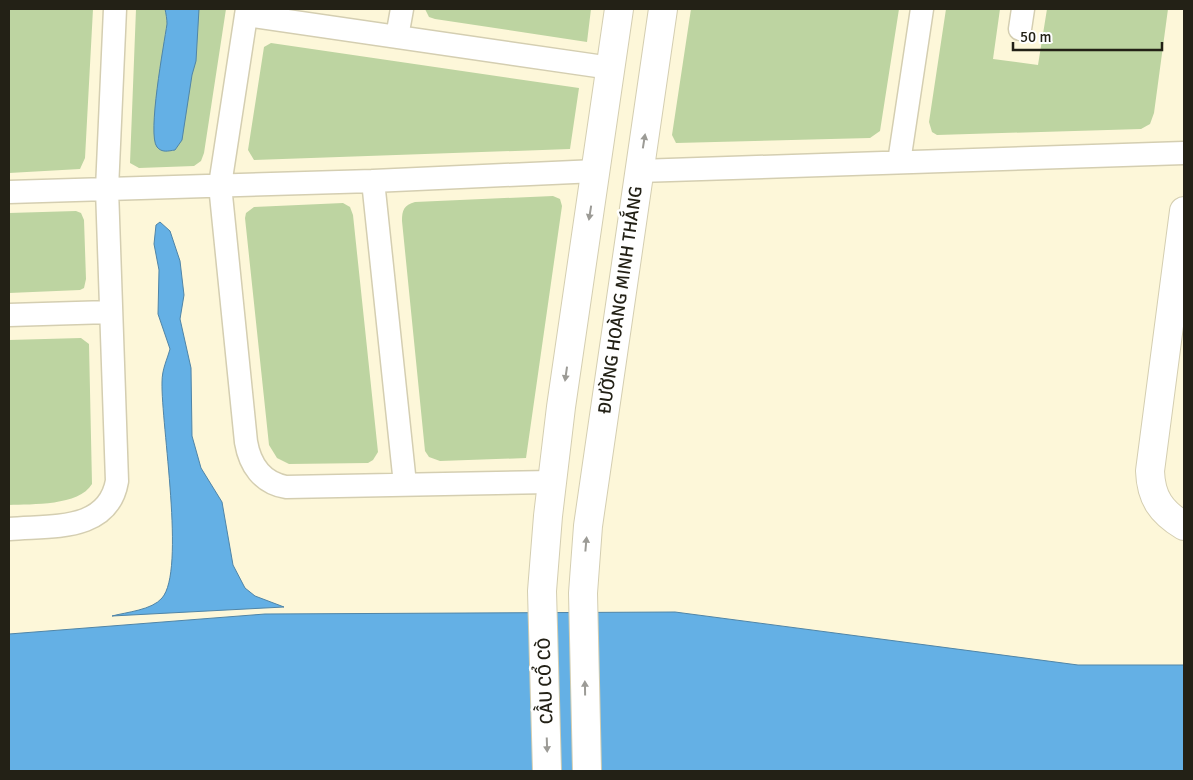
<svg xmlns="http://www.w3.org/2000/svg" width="1193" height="780" font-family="Signika,sans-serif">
<rect width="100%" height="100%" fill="#fdf7d9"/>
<path fill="#bdd4a1" d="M9,9H93L85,158L80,169L9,173Z
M136,9H226L204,153L201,161L194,166L139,168L130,163Z
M425,9H591L587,42L435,19L429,17Z
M691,9H899L880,131L870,138L676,143L672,135Z
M946,9H1000L993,59L1038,65L1047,9H1168L1154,113L1150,124L1141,129L937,135L932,132L929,122Z
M271,43L579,88L570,149L254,160L248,150L264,47Z
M553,196L560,199L562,206L526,458L440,461L429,457L425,451L402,221C402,210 404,205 415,202Z
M343,203L350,207L353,215L378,452L373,460L368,463L289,464L277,458L269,445L245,218L246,213L254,207Z
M76,211L81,213L84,220L86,279L84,288L80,290L9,293V213Z
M81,338L89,344L92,484C79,506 32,504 9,505V340Z"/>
<path fill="#64b0e5" stroke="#5085a7" d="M165,9H199L196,61L192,75L182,140L175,150C168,151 162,153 157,147C147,135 164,44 167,24C167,19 166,14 165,9Z
M160,222L170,231L180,261L184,295L180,319L191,368L192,436L201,468L222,502L233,565L245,588L255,596L284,607L112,616C127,612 152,610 162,598C186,571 161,424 162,382C162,369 167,360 170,349L158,314L159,270L154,244L156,225Z
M675,612L1078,665H1184V771H9V634L265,614Z"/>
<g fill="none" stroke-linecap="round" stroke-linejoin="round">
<defs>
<path id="minor" d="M247,9L220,185L246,442C250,465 262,483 286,487L551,482
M246,15L611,68
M1020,29L1023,9
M397,37L402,9
M899,162L922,9
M639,171L1184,153
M373,181L405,484
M9,192L373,181L596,171
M9,315L110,312
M9,529C50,525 108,533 117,481L107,189L115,9"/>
<path id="tertiary" d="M1184,211L1150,471C1151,498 1161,512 1184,526"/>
<path id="secondary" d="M547,771L542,591L548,516L561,407L619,9
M587,771L583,593L588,526L663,9"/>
</defs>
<use href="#minor" stroke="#d4ceb1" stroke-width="25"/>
<use href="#tertiary" stroke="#d4ceb1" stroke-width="30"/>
<use href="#secondary" stroke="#d4ceb1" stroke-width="30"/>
<use href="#minor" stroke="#fff" stroke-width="22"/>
<use href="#tertiary" stroke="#fff" stroke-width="28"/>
<use href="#secondary" stroke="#fff" stroke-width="28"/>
</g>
<defs><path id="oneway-solid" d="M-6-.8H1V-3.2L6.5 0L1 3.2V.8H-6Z" transform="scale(1.25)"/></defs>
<g fill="#9c9b96">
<use href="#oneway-solid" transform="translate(644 141) rotate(-81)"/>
<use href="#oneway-solid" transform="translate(590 213) rotate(99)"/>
<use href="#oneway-solid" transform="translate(566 374) rotate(98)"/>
<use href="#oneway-solid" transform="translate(586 544) rotate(-85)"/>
<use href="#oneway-solid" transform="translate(585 688) rotate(-91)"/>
<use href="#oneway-solid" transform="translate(547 745) rotate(88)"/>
</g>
<g text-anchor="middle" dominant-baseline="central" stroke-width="5" stroke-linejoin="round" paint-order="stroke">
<g font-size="18" fill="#232116" stroke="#fff">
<text transform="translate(620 300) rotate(-82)">ĐƯỜNG HOÀNG MINH THẮNG</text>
<text transform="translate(545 681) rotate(-92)">CẦU CỔ CÒ</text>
</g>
</g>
<rect width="1193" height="780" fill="none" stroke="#232116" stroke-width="20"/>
<path d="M1013 42v8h149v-8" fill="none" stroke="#232116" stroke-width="2.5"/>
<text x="1020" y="42" font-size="15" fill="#232116" stroke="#ffffff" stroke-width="4" paint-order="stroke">50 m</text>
</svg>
